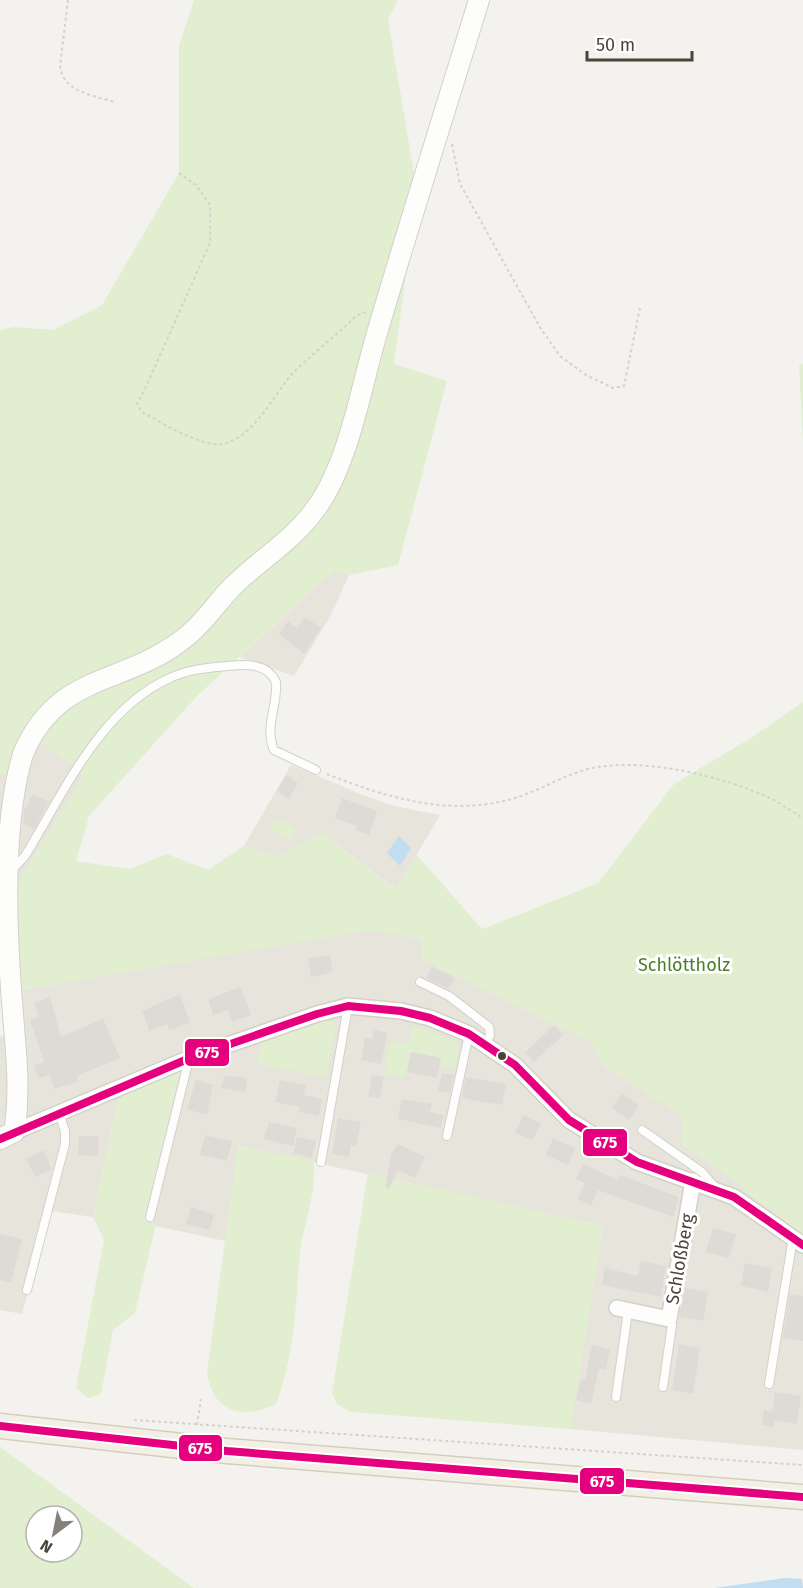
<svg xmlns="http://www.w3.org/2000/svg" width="803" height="1588" font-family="'Fira Sans',sans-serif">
<rect width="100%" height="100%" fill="#f4f2ee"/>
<path fill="#e7e4dc" d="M334,570L349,575L330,617L294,676L240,657Z
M27,732L85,774L15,887L22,990L369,929L422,939L423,960L592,1042L601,1063L683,1117L682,1144L734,1180L803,1235V1450L570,1429L603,1226L239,1146L225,1241L147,1224L144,1218L180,1070L119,1094L93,1217L51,1211L22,1314L0,1310V1037L7,1035L0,975V775L8,772Z
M291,765L363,795L394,806L440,815L396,890L322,833L276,858L244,846Z"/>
<path fill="#e1eecf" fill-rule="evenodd" d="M194,0H398L388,19L417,191L394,364L447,381L398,565L349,575L334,570L197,696L89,816L76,861L129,869L167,854L208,870L244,846L276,858L322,833L395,890L417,855L482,929L598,883L674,784L751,738L803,702V1235L734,1180L682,1144L683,1117L601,1063L592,1042L423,960L421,939L369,930L22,990L13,941L15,887L85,774L27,732L8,772L0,775V330L14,327L53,330L102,305L179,173V46Z
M803,364V443L799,366Z
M276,818L296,829L291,840L270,830Z
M327,1019L334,1022L336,1027L326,1077L257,1064L262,1039Z
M412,1026L439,1034L460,1045L455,1069L440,1066L441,1058L411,1052L405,1078L384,1074L390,1041L409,1044Z
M180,1069L144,1218L147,1224H156L135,1313L113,1330L101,1394L88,1398L76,1388L104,1240L93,1217L119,1094Z
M238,1146L314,1161C316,1199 302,1227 299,1262C296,1309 293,1360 276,1404C243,1420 213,1413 207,1373Z
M368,1173L603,1226L570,1429L351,1412L337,1404L332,1393Z
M0,1447L194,1588H0ZM36,1516H72V1552H36Z"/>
<path fill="#c0ddf1" d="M399,836L411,848L400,866L387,853Z
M785,1578L802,1579L803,1588H715Z"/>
<path fill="#dedbd6" d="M305,617L321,628L304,654L279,634L288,621L297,628Z
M286,775L298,783L289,799L277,791Z
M33,794L49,802L34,829L23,823L24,811Z
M342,798L377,811L369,835L355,830L357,826L335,818Z
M330,955L333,972L311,977L308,959Z
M432,967L455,978L449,989L426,978Z
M241,987L251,1015L232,1022L228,1010L213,1015L208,999Z
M180,994L190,1023L169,1030L167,1024L149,1031L142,1011Z
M50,997L61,1037L103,1019L120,1058L77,1076L79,1082L54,1089L50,1075L38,1078L34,1065L44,1062L30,1020L39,1017L34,1003Z
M554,1025L563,1035L534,1062L525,1053Z
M374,1030L387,1033L381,1064L361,1060L365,1038L372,1039Z
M411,1052L441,1058L437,1078L407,1072Z
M442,1073L454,1075L450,1093L438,1091Z
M225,1075L247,1078L245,1092L221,1088Z
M372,1075L384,1077L380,1098L368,1096Z
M466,1077L506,1084L502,1105L466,1099L462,1096Z
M196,1080L213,1085L207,1115L187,1109Z
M280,1080L306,1085L304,1095L322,1099L319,1116L299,1112L300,1107L275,1102Z
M622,1094L639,1105L629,1120L612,1108Z
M402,1099L432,1104L430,1112L443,1115L441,1128L398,1119Z
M523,1115L541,1123L533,1140L515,1133Z
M338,1118L361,1122L356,1146L351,1145L349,1157L332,1154Z
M269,1122L297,1128L293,1146L264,1139Z
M205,1135L232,1141L227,1161L200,1155Z
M79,1136H99L98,1156L78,1155Z
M297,1137L316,1141L312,1158L293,1153Z
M553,1138L575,1148L568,1165L546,1155Z
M398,1144L425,1157L415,1178L398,1170L389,1189L385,1188L391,1154Z
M44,1150L52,1169L35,1177L26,1159Z
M583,1164L618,1180L620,1175L679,1197L673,1217L598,1190L591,1205L578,1199L585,1183L576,1179Z
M191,1207L214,1214L210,1230L186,1224Z
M713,1228L736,1234L729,1258L706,1252Z
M0,1234L22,1239L11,1283L0,1280Z
M641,1261L666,1266L661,1297L602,1285L605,1268L638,1276Z
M745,1263L772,1268L768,1292L741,1286Z
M685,1288L708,1292L703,1321L679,1317Z
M790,1294L803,1296V1341L783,1338Z
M679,1344L700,1348L693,1394L672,1390Z
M592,1345L610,1349L606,1370L599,1369L591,1404L576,1400L581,1379L585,1380Z
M775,1392L801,1396L797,1424L775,1420L774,1427L762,1425L764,1410L772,1412Z"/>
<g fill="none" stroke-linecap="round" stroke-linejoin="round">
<defs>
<path id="service" d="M11,871L25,856C63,794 100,709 170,678C189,669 208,668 228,666C246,664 267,663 276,682C278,706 264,727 274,750L316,770
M420,982L449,996L489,1027L490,1035L486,1044
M642,1130L702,1172L713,1185
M447,1136L469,1034
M321,1162L348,1006
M150,1217L189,1059
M27,1290L65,1144V1131L59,1113
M769,1384L793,1238
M663,1387L672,1325L669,1319
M616,1397L628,1311"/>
<path id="minor" d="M14,1132L190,1058L317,1014L348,1006L401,1011L430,1018L469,1034L515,1065L569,1120L637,1162L734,1197L803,1245
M617,1308L669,1319L693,1181"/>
<path id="tertiary" d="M0,1139L14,1132C20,1098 17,1062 14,1027C7,946 0,831 23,754C57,674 118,686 178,643C200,628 214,606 232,587C259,560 291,542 314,511C348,468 361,387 377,333C410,221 445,111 479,0"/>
<path id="primary" d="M0,1426L227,1451L803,1497"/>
</defs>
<use href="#service" stroke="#d2d0cb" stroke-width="10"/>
<use href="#minor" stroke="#d2d0cb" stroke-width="18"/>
<use href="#tertiary" stroke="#d2d0cb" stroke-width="22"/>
<use href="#primary" stroke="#d6cebb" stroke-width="27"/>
<path stroke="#d3d2cc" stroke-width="2" stroke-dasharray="3 3" stroke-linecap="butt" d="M68,0L60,66C63,92 92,95 114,102
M452,144L460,184L541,329L560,356L586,375L613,388L624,386L640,308
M179,173L196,185L210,205V243L145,389L137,404L142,412C160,422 203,448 223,444C256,436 273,394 294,372C313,353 336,336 356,316L366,312
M327,774C385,797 445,816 508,800C540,792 566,772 598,767C650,759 720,776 768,797C780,803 791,811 803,818
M134,1420L803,1465
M197,1425L201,1399"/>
<use href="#service" stroke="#fdfdfc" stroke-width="8"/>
<use href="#minor" stroke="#fdfdfc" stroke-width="15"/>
<use href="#tertiary" stroke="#fdfdfc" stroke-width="20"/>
<use href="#primary" stroke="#f2efe6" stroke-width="24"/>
<defs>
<path id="bus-1" d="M0,1139L190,1058L317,1014L348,1006L401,1011L430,1018L469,1034L515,1065L569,1120L637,1162L734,1197L803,1245
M0,1426L227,1451L803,1497"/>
</defs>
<use href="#bus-1" stroke="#fff" stroke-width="12"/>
<use href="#bus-1" stroke="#e5007d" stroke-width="8"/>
</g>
<circle fill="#4b4439" stroke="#fff" stroke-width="2" cx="502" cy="1056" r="5"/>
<g text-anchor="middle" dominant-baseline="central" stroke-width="6" stroke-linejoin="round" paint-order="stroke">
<g font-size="18" fill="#4a7f2a" stroke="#fff">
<text x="684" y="965">Schlöttholz</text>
</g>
<g font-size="18" fill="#4b4439" stroke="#fff">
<text transform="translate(680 1259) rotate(-80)">Schloßberg</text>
</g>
</g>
<g stroke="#fff" stroke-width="2">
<rect x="184" y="1038" width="46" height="29" rx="6" fill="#e5007d"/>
<rect x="582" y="1128" width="46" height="29" rx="6" fill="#e5007d"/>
<rect x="178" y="1434" width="45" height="28" rx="6" fill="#e5007d"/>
<rect x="579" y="1467" width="46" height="28" rx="6" fill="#e5007d"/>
</g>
<g font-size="16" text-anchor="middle" font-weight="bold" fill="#fff">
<text x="207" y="1058">675</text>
<text x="605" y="1148">675</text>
<text x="200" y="1454">675</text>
<text x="602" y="1487">675</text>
</g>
<g transform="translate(54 1534) rotate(212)"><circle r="28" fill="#ffffff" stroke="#b7b4b0" stroke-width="1.5"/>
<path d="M0-4.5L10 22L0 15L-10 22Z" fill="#868178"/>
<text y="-9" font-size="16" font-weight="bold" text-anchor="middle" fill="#4b4439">N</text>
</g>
<path d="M587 51v9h105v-9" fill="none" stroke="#4b4439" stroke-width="3"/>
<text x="596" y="51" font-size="18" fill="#4b4439" stroke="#ffffff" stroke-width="4.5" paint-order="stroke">50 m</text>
</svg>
